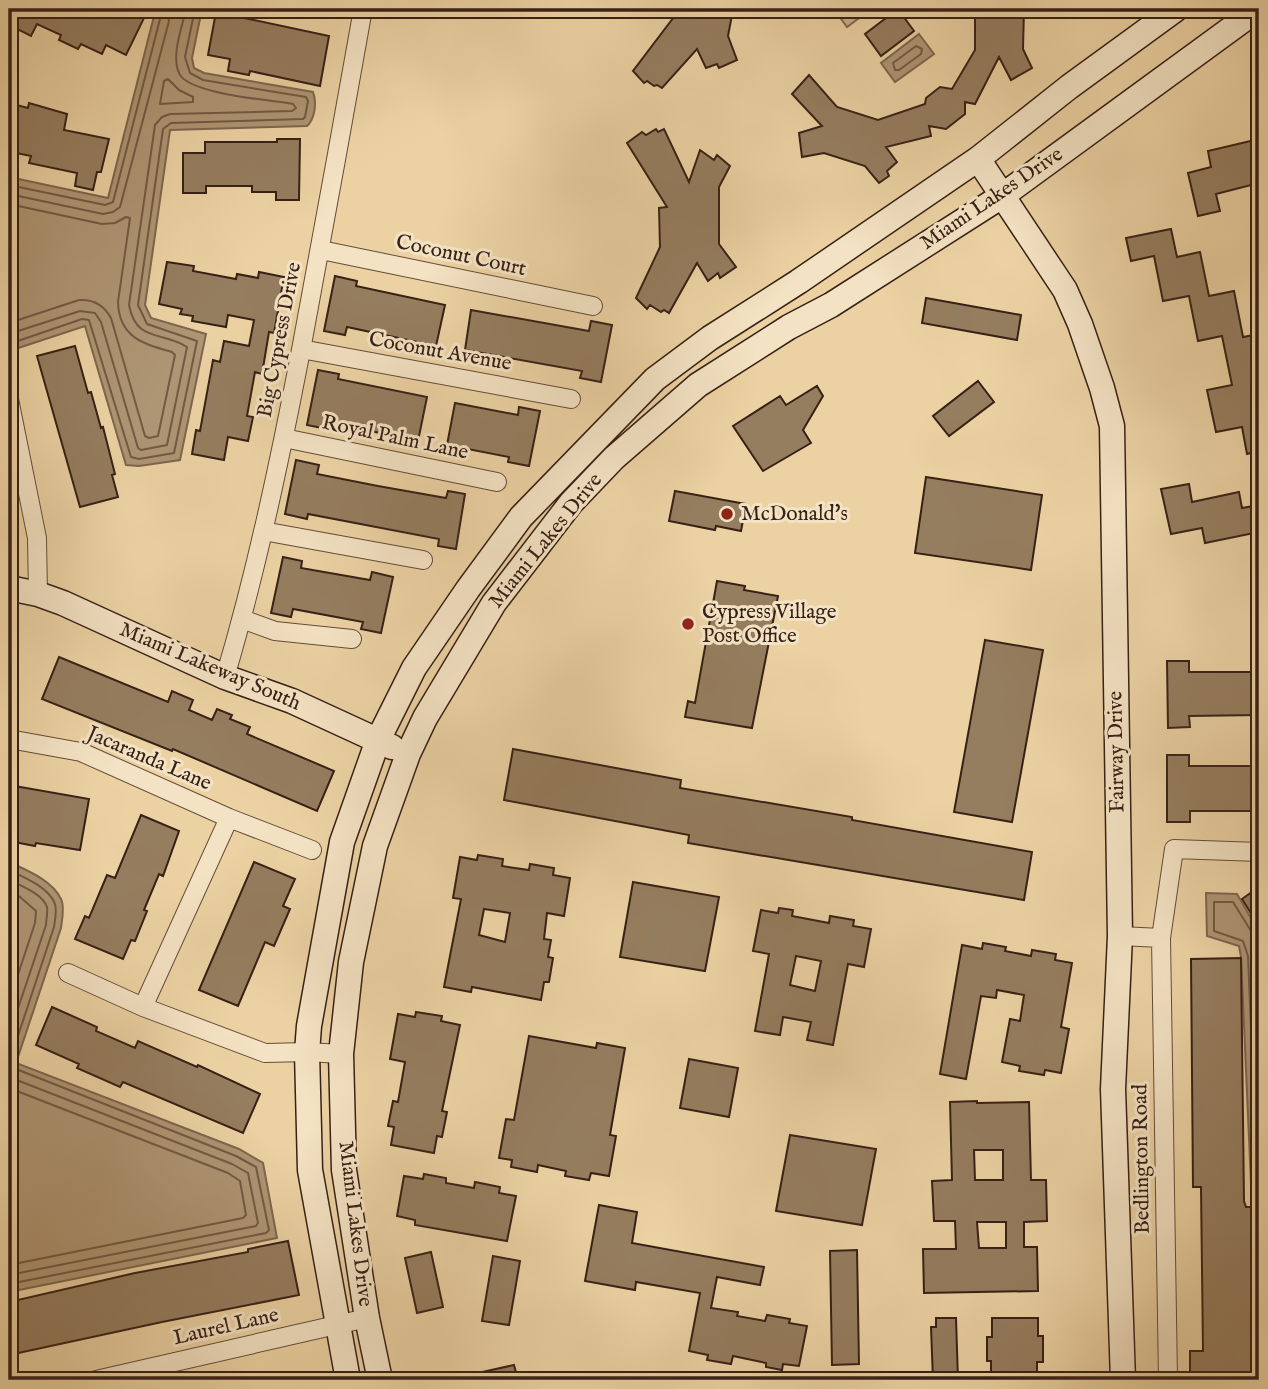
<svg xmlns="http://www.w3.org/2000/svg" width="1268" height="1389" font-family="'IM FELL English',serif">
<rect width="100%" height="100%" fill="#ecd2a3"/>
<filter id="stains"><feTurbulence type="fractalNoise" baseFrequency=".00286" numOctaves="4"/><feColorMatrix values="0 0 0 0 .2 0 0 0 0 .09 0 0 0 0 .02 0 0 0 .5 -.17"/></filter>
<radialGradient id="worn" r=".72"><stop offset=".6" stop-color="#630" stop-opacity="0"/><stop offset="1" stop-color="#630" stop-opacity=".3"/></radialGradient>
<path fill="#cdb48b" stroke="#826a50" stroke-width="2" d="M834,9H871L847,27Z"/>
<path fill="#ae9573" stroke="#7e664e" stroke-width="2" d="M139,9H202L192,58L194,68L204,73L313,92C317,102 315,119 307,126L170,130L145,305L151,318L206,334L180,460L139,466L126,465L85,326L9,351V177L108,198L154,16Z
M919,34L934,54L895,82L881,63Z
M9,862C26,870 52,880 61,899C65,907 62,919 61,928L16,1063L239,1149L263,1163L277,1238L9,1292Z
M1206,893L1237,894L1259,932V1343H1254L1252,1206L1241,957L1239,946L1207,936Z"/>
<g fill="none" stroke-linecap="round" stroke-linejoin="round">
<path stroke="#725a44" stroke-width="2" d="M916,46L922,49L921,54L899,70H895L893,63Z
M168,79L179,90L193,97V102L160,104L164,81Z
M9,185L105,205L113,202L160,19L159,13L155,9
M9,194L103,214L113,212L120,207L169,21L167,9
M9,204L102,224L115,223L126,217L130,218L118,302C119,338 144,344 172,352L175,355L158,436L149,438L145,436L111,318C104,305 94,299 79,300L9,323
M9,334L80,311L95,313L101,322L138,448L141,450L167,445L187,347C163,331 136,343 129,305L155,125L162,117L170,114L292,111L296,108L293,104C271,100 187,94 179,73C171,55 182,28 186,9
M9,344L82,319L89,320L131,457L139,459L174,453L197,341L147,324L138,305L163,129L171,123L303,119L305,117L308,101L306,97L203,80L190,73L185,57L195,9
M9,870C23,877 49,887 55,904C57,911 55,920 54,927L10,1060L11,1067L236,1156L256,1167L269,1230L266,1233L9,1284
M9,880C20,885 43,894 47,907C48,912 46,920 46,925L9,1035
M9,891L20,897L36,911L35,923L9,1002
M1259,934L1251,931L1233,902H1214V931L1243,941L1248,956L1259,1221
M1259,943L1255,946L1259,1010
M9,1077L232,1164L248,1173L258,1223L256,1226L9,1275
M9,1088L228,1173L240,1181L246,1215L243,1218L9,1265"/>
</g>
<path fill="#957d5f" stroke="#372016" stroke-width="2" fill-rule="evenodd" d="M9,9H125L144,18L126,55L106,45L102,54L81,44L78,49L59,40L61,35L37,24L31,36L9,25Z
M680,9H726V13L732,15L728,36L737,60L719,68L717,64L706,68L697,49L662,88L657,85L654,86L647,81L644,83L633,71Z
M898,9L914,31L881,56L865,34Z
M975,9H1024L1023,49L1032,68L1011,80L999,57L975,104L965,102V114L946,129L929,126L931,136L886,147L897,162L887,171L889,176L879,183L865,166L824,153L802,157L799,133L822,126L792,94L809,75L837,107L878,120L925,104L926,98L940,87L952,89L975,50Z
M216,12L329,36L320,86L250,71L249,75L228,71L230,59L208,55Z
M9,103L28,108L29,103L67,114L64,130L109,139L101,172H97L93,190L75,186L77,173L29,163L31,156L16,153V149L9,148Z
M656,129L658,132L664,129L689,182L700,150L714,160L717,155L730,166L719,187V244L736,267L720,278L718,273L708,281L697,263L669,313L664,310L661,312L650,305L647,309L636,298L660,247L659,208L667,207L627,143L642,132L646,135Z
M277,139H300L299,200H276V192H252V186H206V193H183V153H205V142H277Z
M1259,139V183L1216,194L1220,211L1198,216L1188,173L1211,167L1208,151Z
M1171,229L1177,257L1200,252L1209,296L1234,291L1243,337L1259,334V377L1254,378L1259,403V451L1247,454L1242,427L1216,432L1207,390L1232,385L1222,336L1198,341L1189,296L1163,301L1154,256L1131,261L1126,238Z
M167,262L194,266L193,271L236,279L237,274L258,278L259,272L284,277L274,333L269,332L262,374L255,372L247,416L253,417L248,441L228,437L224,460L192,454L196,430L200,431L213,360L220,362L224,341L249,346L254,320L228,315L226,327L192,321L193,316L180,314L182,309L159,304Z
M335,276L357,281L356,286L445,305L436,346L347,327L345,335L324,331Z
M926,298L1021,315L1017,340L922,323Z
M471,310L589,331L591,321L612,325L601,382L580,378L582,371L465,350Z
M75,346L88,393L91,392L101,428L103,427L115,474L112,475L118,497L80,507L37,356Z
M318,370L339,374L338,379L427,397L418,441L328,422L327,429L307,425Z
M978,381L994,402L949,436L933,416Z
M817,386L823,396L803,430L811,443L763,471L733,426L780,396L786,405Z
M455,403L518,415L519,407L540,411L529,466L508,462L509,457L447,445Z
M296,460L319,465L317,474L378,486L446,498L448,491L465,494L456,549L438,546L439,539L308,514L307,519L285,514Z
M926,477L1042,495L1031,570L915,553Z
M1189,484L1192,502L1239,492L1242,508L1259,505V532L1205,543L1202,528L1171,534L1161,489Z
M675,491L746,504L741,531L716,526L715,530L669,521Z
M283,557L302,561L301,568L370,580L372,572L393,577L381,633L361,629L363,622L293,609L291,617L271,613Z
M717,581L745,586L744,590L778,596L752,728L685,717L688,701L695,703Z
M985,640L1043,650L1012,822L954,812Z
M59,657L168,702L172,691L193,700L189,710L212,720L217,709L232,715L230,719L250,727L247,734L334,771L317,811L173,749L172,751L42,699Z
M1167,661H1189V672H1259V715L1189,716L1190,727L1168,728Z
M513,749L681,780L680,788L852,817V820L1032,852L1024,900L688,843L689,835L504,800Z
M1167,755H1189V766H1259V811H1190V822H1167Z
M9,785L89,799L80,850L36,843L35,846L9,841Z
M141,815L179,831L163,876L159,874L144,910L147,911L135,941L131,940L123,959L75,939L85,916L89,918L107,875L115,878Z
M478,855L503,859L502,866L529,870L530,864L554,868L553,875L570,878L564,916L547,913L544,939L551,940L548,957L553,958L549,982H544L541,1000L472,987L471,992L444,987L461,899L453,898L460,857L477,860ZM484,909L510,913L505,942L479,935Z
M254,862L295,879L283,906L290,909L274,946L265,942L238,1006L199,990Z
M633,882L719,897L705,971L620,957Z
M1259,887V926L1242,899Z
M779,908L793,910L792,916L829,923L830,916L854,920L853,926L871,929L864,967L848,964L833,1045L807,1040L811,1022L783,1017L780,1035L755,1031L769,954L753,951L761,910L778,913ZM796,956L821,961L815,991L790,985Z
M983,943L1006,947L1005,951L1031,956L1032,950L1056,954L1055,960L1072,963L1061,1027L1069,1029L1061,1073L1045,1070L1044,1075L1019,1071L1020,1066L1002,1062L1010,1019L1020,1021L1024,995L997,990L996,998L981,996L966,1079L940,1074L962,945L982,949Z
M1241,958L1244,1201L1246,1207H1251L1253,1351H1259V1380H1190V1351H1203L1201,1187H1193L1191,959Z
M52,1007L97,1027L96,1031L135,1048L138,1041L197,1067L198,1065L260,1094L243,1133L123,1082L120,1087L77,1068L79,1064L36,1045Z
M416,1012L442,1016L441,1021L460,1025L442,1111L447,1112L442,1137L437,1136L434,1153L391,1145L394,1127L388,1126L393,1101L398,1102L405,1062L390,1059L398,1014L415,1017Z
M529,1036L596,1048L597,1043L625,1048L610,1135L616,1136L609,1176L591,1173L589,1180L565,1176L566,1171L538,1165L537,1172L511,1167L512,1160L499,1158L506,1119L514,1120Z
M689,1059L738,1068L729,1117L680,1108Z
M977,1101V1103L1029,1102L1031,1180H1046L1047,1221L1024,1222V1247H1037L1038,1291L924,1293L923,1249H956L955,1221H934L932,1181L952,1180L950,1102ZM974,1150H1003V1180H975ZM977,1222H1006V1248H979Z
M790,1135L876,1149L862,1225L776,1211Z
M424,1174L446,1178V1183L474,1188L475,1182L500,1187L499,1193L516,1196L507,1241L415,1225V1220L397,1216L404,1176L423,1179Z
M599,1205L637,1212L632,1243L764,1267L760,1285L717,1277L711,1308L738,1312L737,1316L765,1321L767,1315L790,1319L789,1323L807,1326L799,1366L783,1364L782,1370L766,1367V1363L733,1356L731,1364L707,1360L708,1355L689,1351L700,1293L636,1282L635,1290L585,1281Z
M288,1241L299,1295L162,1322L9,1355V1302L135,1273L248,1252V1249Z
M857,1250L859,1364L832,1365L830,1251Z
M431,1252L443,1307L417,1313L405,1258Z
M493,1256L520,1261L509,1325L482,1321Z
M936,1318H956L958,1380H933L931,1327H936Z
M992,1318H1038V1336H1043V1362H1037V1380H991V1361H987V1337H992Z
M514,1365L518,1380H474L473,1374Z"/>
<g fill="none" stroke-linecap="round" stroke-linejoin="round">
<defs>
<path id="street" d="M321,250L593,306
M301,349L571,399
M9,399L37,538L38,594
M284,438L497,482
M263,531L423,560
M242,619L275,631L352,639
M225,677C257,569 280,459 301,350C322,236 343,123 363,9
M9,739L81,752L229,818L312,850
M1120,936L1161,938
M68,973L143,1007L265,1053L307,1052L341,1054
M143,1007L229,818
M96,1380L367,1318
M1168,1380L1161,938L1174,849L1259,852"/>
<path id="secondary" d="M978,159L1065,290L1080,324L1102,388L1112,426L1120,936L1113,1089L1123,1380
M9,588L38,594L63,603L225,677L292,701L392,747
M348,1380L310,1170L307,1052L309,1026L342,842L378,740L414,668L468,589L521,517L655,379L710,338L798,282L978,159L1069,87L1176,9
M380,1380L367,1318L344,1170L341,1054L351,962L375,846L408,754L425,718L494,603L571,503L614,458L698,385L789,327L831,305L1002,196L1258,9"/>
</defs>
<use href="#street" stroke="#644c39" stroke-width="20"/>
<use href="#secondary" stroke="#372016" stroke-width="27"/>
<use href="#street" stroke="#f3e2c3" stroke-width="18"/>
<use href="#secondary" stroke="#f3e2c3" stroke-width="24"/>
</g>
<g fill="#8f2418" stroke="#f3e2c3" stroke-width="2.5">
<circle cx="727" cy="514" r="7"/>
<circle cx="688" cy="624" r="7"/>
</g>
<g text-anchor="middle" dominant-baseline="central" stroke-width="6" stroke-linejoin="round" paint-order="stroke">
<g font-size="21" fill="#372016" stroke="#f3e2c3">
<text transform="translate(992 199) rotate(-34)">Miami Lakes Drive</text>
<text transform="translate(461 256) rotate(12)">Coconut Court</text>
<text transform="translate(280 340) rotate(-79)">Big Cypress Drive</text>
<text transform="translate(440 352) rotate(10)">Coconut Avenue</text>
<text transform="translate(395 438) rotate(12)">Royal Palm Lane</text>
<text transform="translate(546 541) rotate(-51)">Miami Lakes Drive</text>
<text transform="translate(210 667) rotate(23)">Miami Lakeway South</text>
<text transform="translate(1117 752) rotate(-91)">Fairway Drive</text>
<text transform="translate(149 759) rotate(23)">Jacaranda Lane</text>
<text transform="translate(1142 1159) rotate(-91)">Bedlington Road</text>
<text transform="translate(355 1224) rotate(83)">Miami Lakes Drive</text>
<text transform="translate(226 1327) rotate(-13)">Laurel Lane</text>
</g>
<g font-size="21" fill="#372016" stroke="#f3e2c3" text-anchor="start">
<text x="741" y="514">McDonald's</text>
<text x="702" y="612">Cypress Village<tspan x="702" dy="24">Post Office</tspan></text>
</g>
</g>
<rect width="1268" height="1389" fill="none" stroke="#ecd2a3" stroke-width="35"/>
<rect x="10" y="10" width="1247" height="1368" fill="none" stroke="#372016" stroke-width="3.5"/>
<rect x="18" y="18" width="1233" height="1354" fill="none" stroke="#372016" stroke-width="2"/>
<rect width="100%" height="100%" filter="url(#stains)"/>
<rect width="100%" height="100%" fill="url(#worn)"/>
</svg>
